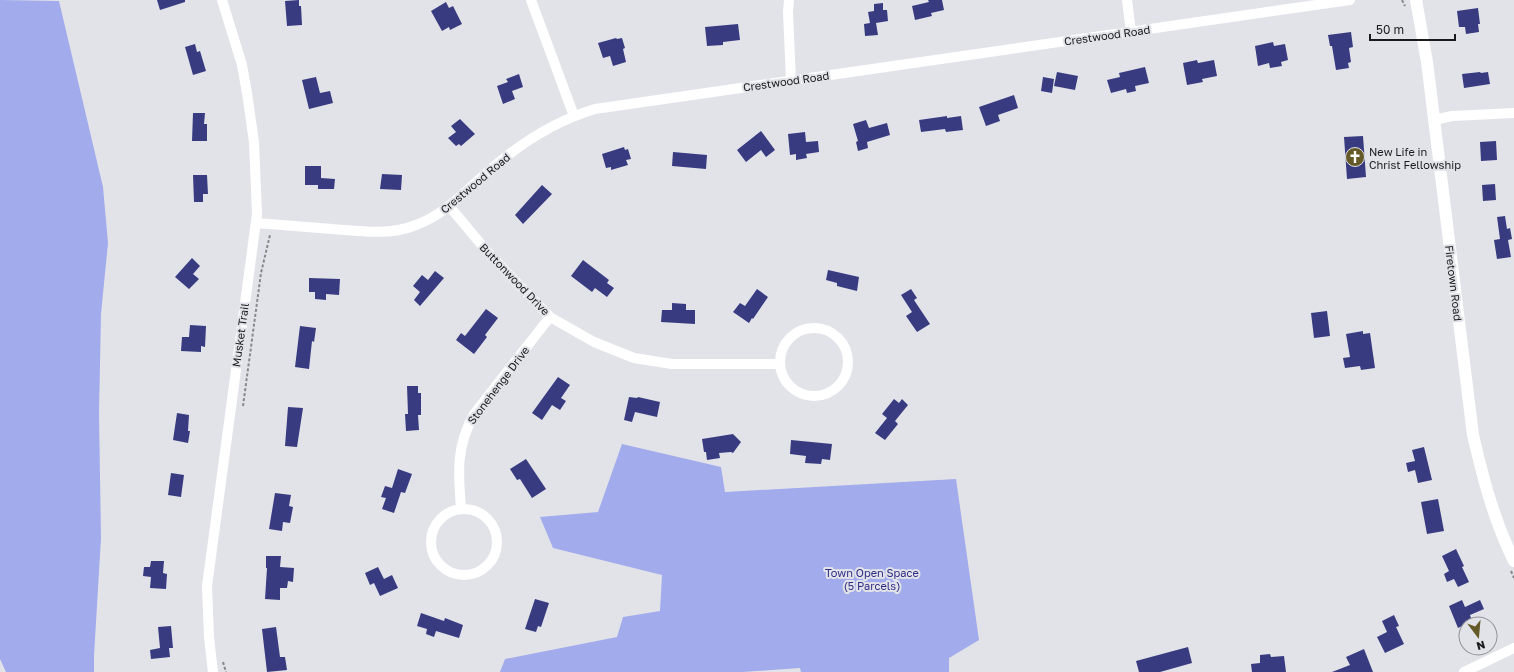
<svg xmlns="http://www.w3.org/2000/svg" width="1514" height="672" font-family="'Golos Text',sans-serif">
<rect width="100%" height="100%" fill="#e2e3e9"/>
<path fill="#a2abeb" d="M0,0L59,1L103,187L108,243L101,314L99,413L101,538L94,656V672H6L0,659Z
M622,444L721,467L725,492L956,479L979,640L949,658V672H801L800,668L743,672H500L505,659L617,637L623,617L660,611L662,575L553,548L540,517L598,512Z"/>
<path fill="#383b80" d="M157,0H185V2L160,10Z
M299,0V6H301L302,25L287,26L285,1Z
M928,0H942L944,10L931,13L932,16L915,20L912,6L929,2Z
M446,2L449,8L453,6L462,24L450,30L449,27L442,31L431,11Z
M883,3V10H887L888,21L876,23L878,35L865,36L864,24L870,23L868,12L874,11V4Z
M1478,8L1480,24H1478L1479,32L1466,34L1465,27H1459L1457,11Z
M738,24L740,40L723,42V45L707,46L705,27Z
M1351,32L1353,47L1349,48L1351,62L1348,63L1349,68L1336,70L1332,46H1330L1328,35Z
M616,38L617,39L622,38L625,48L623,49L626,62L613,66L610,56L603,58L598,43Z
M1273,42L1274,46L1285,44L1288,60L1281,62L1282,66L1270,68L1269,63L1258,66L1255,46Z
M195,44L197,52L200,51L206,71L193,75L185,47Z
M1197,60L1198,63L1214,60L1217,76L1202,79L1203,82L1187,85L1183,63Z
M1145,67L1149,83L1135,86L1136,91L1127,93L1126,89L1111,93L1107,80L1120,77L1119,73Z
M1057,72L1078,76L1075,90L1054,86Z
M1480,72L1481,73L1488,72L1490,84L1464,88L1462,74Z
M519,74L523,87L512,91L515,99L503,104L497,86L508,82L506,79Z
M316,77L320,93L330,91L333,103L309,109L302,80Z
M1043,77L1054,79L1052,93L1041,91Z
M1014,95L1018,108L998,115L1000,121L986,126L979,107Z
M193,113H205L204,124H207V141H192Z
M947,116V118L961,116L963,130L946,132L945,129L921,132L919,120Z
M460,119L475,134L461,146L459,144L456,146L448,138L456,132L451,126Z
M866,120L869,128L887,123L890,135L867,142L868,148L858,151L856,142L858,141L853,124Z
M761,131L775,150L766,157L761,150L746,162L737,150Z
M805,132L806,142L818,141L819,152L806,154L807,158L796,160V154L790,155L788,134Z
M1363,136L1366,177L1347,179L1344,137Z
M1496,141L1497,160L1481,161L1480,142Z
M624,147L625,150L628,149L631,159L626,160L628,165L611,170V167L606,168L602,154Z
M673,152L707,155L706,169L672,166Z
M305,166H321V178L335,179L334,189H318V185H305Z
M382,174L402,175L401,190L380,189Z
M193,175H207L208,194H203V202H194Z
M1495,184L1496,200L1483,201L1482,185Z
M542,185L552,194L523,224L515,215Z
M1505,216L1507,229L1510,228L1512,239L1508,240L1511,257L1497,259L1494,240L1500,239L1497,217Z
M192,258L200,266L193,274L199,279L189,289L175,277Z
M583,260L609,280L607,283L614,288L607,297L595,288L592,292L571,276Z
M828,270L859,277L857,291L837,286V283L826,280Z
M435,271L444,278L420,306L414,300L420,292L413,286L422,275L428,280Z
M309,278L340,279L339,295L326,294V300L315,299V292H309Z
M757,289L768,297L753,319L752,318L749,323L733,312L740,303L745,306Z
M911,289L917,298L914,300L930,324L917,332L906,316L912,312L901,295Z
M672,303L686,304V310H695V324L661,322L662,310H672Z
M486,309L498,318L485,335L487,337L474,354L456,340L461,333L465,336Z
M1327,311L1330,336L1314,338L1311,313Z
M190,325L206,326L205,347L201,346V352L181,351L182,337H189Z
M300,326L316,328L314,342L312,341L309,369L295,367Z
M1363,331V334L1370,333L1375,368L1361,370L1360,366L1345,368L1343,358L1350,357L1346,334Z
M558,377L570,385L561,398L566,401L560,410L552,405L542,420L532,413Z
M407,386H418V393H421V415H418L419,430L406,431L405,414H408Z
M629,397L637,398L638,397L660,402L657,417L635,412L632,422L624,420Z
M894,399L899,403L902,399L908,405L895,421L898,424L885,440L875,433L887,418L882,414Z
M288,407L303,408L297,447L285,446Z
M177,413L189,415L188,431H190L188,443L173,440Z
M733,434L741,442L733,453L731,452L719,453L720,458L707,460L706,452H704L702,439Z
M791,440L832,444L830,460L822,459L821,464L805,463L806,456L790,454Z
M1424,447L1432,480L1418,483L1415,470L1408,472L1406,463L1415,461L1412,450Z
M526,459L546,489L532,498L520,479L517,480L510,469Z
M398,469L412,474L405,493L401,492L394,513L382,509L386,498L381,497L385,486L392,488Z
M171,473L184,475L181,497L168,495Z
M275,493L291,495L289,506L293,507L290,523L283,522L282,531L269,529Z
M1438,499L1444,531L1427,534L1421,502Z
M1456,549L1464,566L1462,567L1469,582L1458,587L1454,579L1447,582L1444,574L1449,571L1442,556Z
M266,556H281L280,567L294,568L293,582L288,581L287,588H280V600L265,599L267,568H266Z
M151,561H164L163,573L167,574L166,589L150,588L151,577L143,576L144,567H150Z
M378,567L384,579L392,575L398,588L380,596L374,583L370,585L365,573Z
M535,599L549,603L541,627L538,626L536,632L525,629Z
M1462,600L1465,607L1480,600L1484,609L1470,615L1473,624H1466L1458,628L1449,606Z
M421,613L444,621L445,618L463,625L459,638L436,631L434,637L426,634L427,629L417,626Z
M1394,615L1399,626L1396,627L1404,644L1385,653L1377,637L1387,632L1382,621Z
M171,626L173,648H169L170,657L151,659L150,650L160,648L158,627Z
M276,627L280,657H285L287,670L267,672L262,629Z
M1188,647L1192,663L1160,672H1139L1136,661Z
M1364,649L1373,672H1332L1350,665L1346,657Z
M1270,654L1271,657L1284,656L1286,672H1252L1251,664L1260,663V655Z"/>
<g fill="none" stroke-linecap="round" stroke-linejoin="round">
<path stroke="#88888c" stroke-width="2" stroke-dasharray="3 2" stroke-linecap="butt" d="M1402,0L1405,6
M243,406L261,273L270,235
M1511,571L1514,578
M223,662L226,672"/>
<path stroke="#fff" stroke-width="10" d="M531,0L574,116
M789,0L788,12L791,80
M1127,0L1131,32
M1434,120L1452,116L1514,113
M449,206L491,256L550,317L594,342L634,358L672,364H779
M256,223C281,225 307,227 332,229C360,231 389,236 416,225C446,214 467,189 491,169C522,142 555,121 595,109L1350,0
M780 362a34 34 0 1 1 68 0a34 34 0 1 1-68 0Z
M461,508C458,472 456,447 474,414L550,317
M431 542a33 33 0 1 1 66 0a33 33 0 1 1-66 0Z
M213,672L209,637L207,586L257,214L254,142L247,93L242,65L222,0
M1464,672L1514,648"/>
<path stroke="#fff" stroke-width="12" d="M1416,0L1427,62L1473,435C1483,478 1494,521 1514,561"/>
</g>
<defs>
<symbol id="church-disc" viewBox="-11 -11 22 22"><circle r="9.5" fill="#655a27" stroke="#e2e3e9"/><path d="M-1.2-6h2.4v3.5h3.3v2.4h-3.3V6h-2.4V-.1h-3.3v-2.4h3.3Z" fill="#fff"/></symbol>
</defs>
<g fill-rule="evenodd">
<use href="#church-disc" x="1344" y="146" width="22" height="22"/>
</g>
<g text-anchor="middle" dominant-baseline="central" stroke-width="4" stroke-linejoin="round" paint-order="stroke">
<g font-size="11" fill="#1a1a1c" stroke="#e2e3e9">
<text transform="translate(1107 35) rotate(-8)">Crestwood Road</text>
<text transform="translate(786 81) rotate(-8)">Crestwood Road</text>
<text transform="translate(475 183) rotate(-40)">Crestwood Road</text>
<text transform="translate(515 279) rotate(46)">Buttonwood Drive</text>
<text transform="translate(1454 283) rotate(83)">Firetown Road</text>
<text transform="translate(240 335) rotate(-82)">Musket Trail</text>
<text transform="translate(498 385) rotate(-53)">Stonehenge Drive</text>
</g>
<g font-size="11" fill="#1a1a1c" stroke="#e2e3e9" text-anchor="start">
<text x="1369" y="151">New Life in<tspan x="1369" dy="13">Christ Fellowship</tspan></text>
</g>
<g font-size="11" fill="#302d87" stroke="#e2e3e9">
<text x="872" y="572">Town Open Space<tspan x="872" dy="13">(5 Parcels)</tspan></text>
</g>
</g>
<g transform="translate(1478 636) rotate(164)"><circle r="19" fill="#e2e3e9" stroke="#929397"/>
<path d="M0-3L7 15L0 10L-7 15Z" fill="#655a27"/>
<text y="-6" font-size="11" font-weight="bold" text-anchor="middle" fill="#1a1a1c">N</text>
</g>
<path d="M1370 34v6h85v-6" fill="none" stroke="#1a1a1c" stroke-width="2"/>
<text x="1376" y="34" font-size="12" fill="#1a1a1c" stroke="#e2e3e9" stroke-width="3" paint-order="stroke">50 m</text>
</svg>
